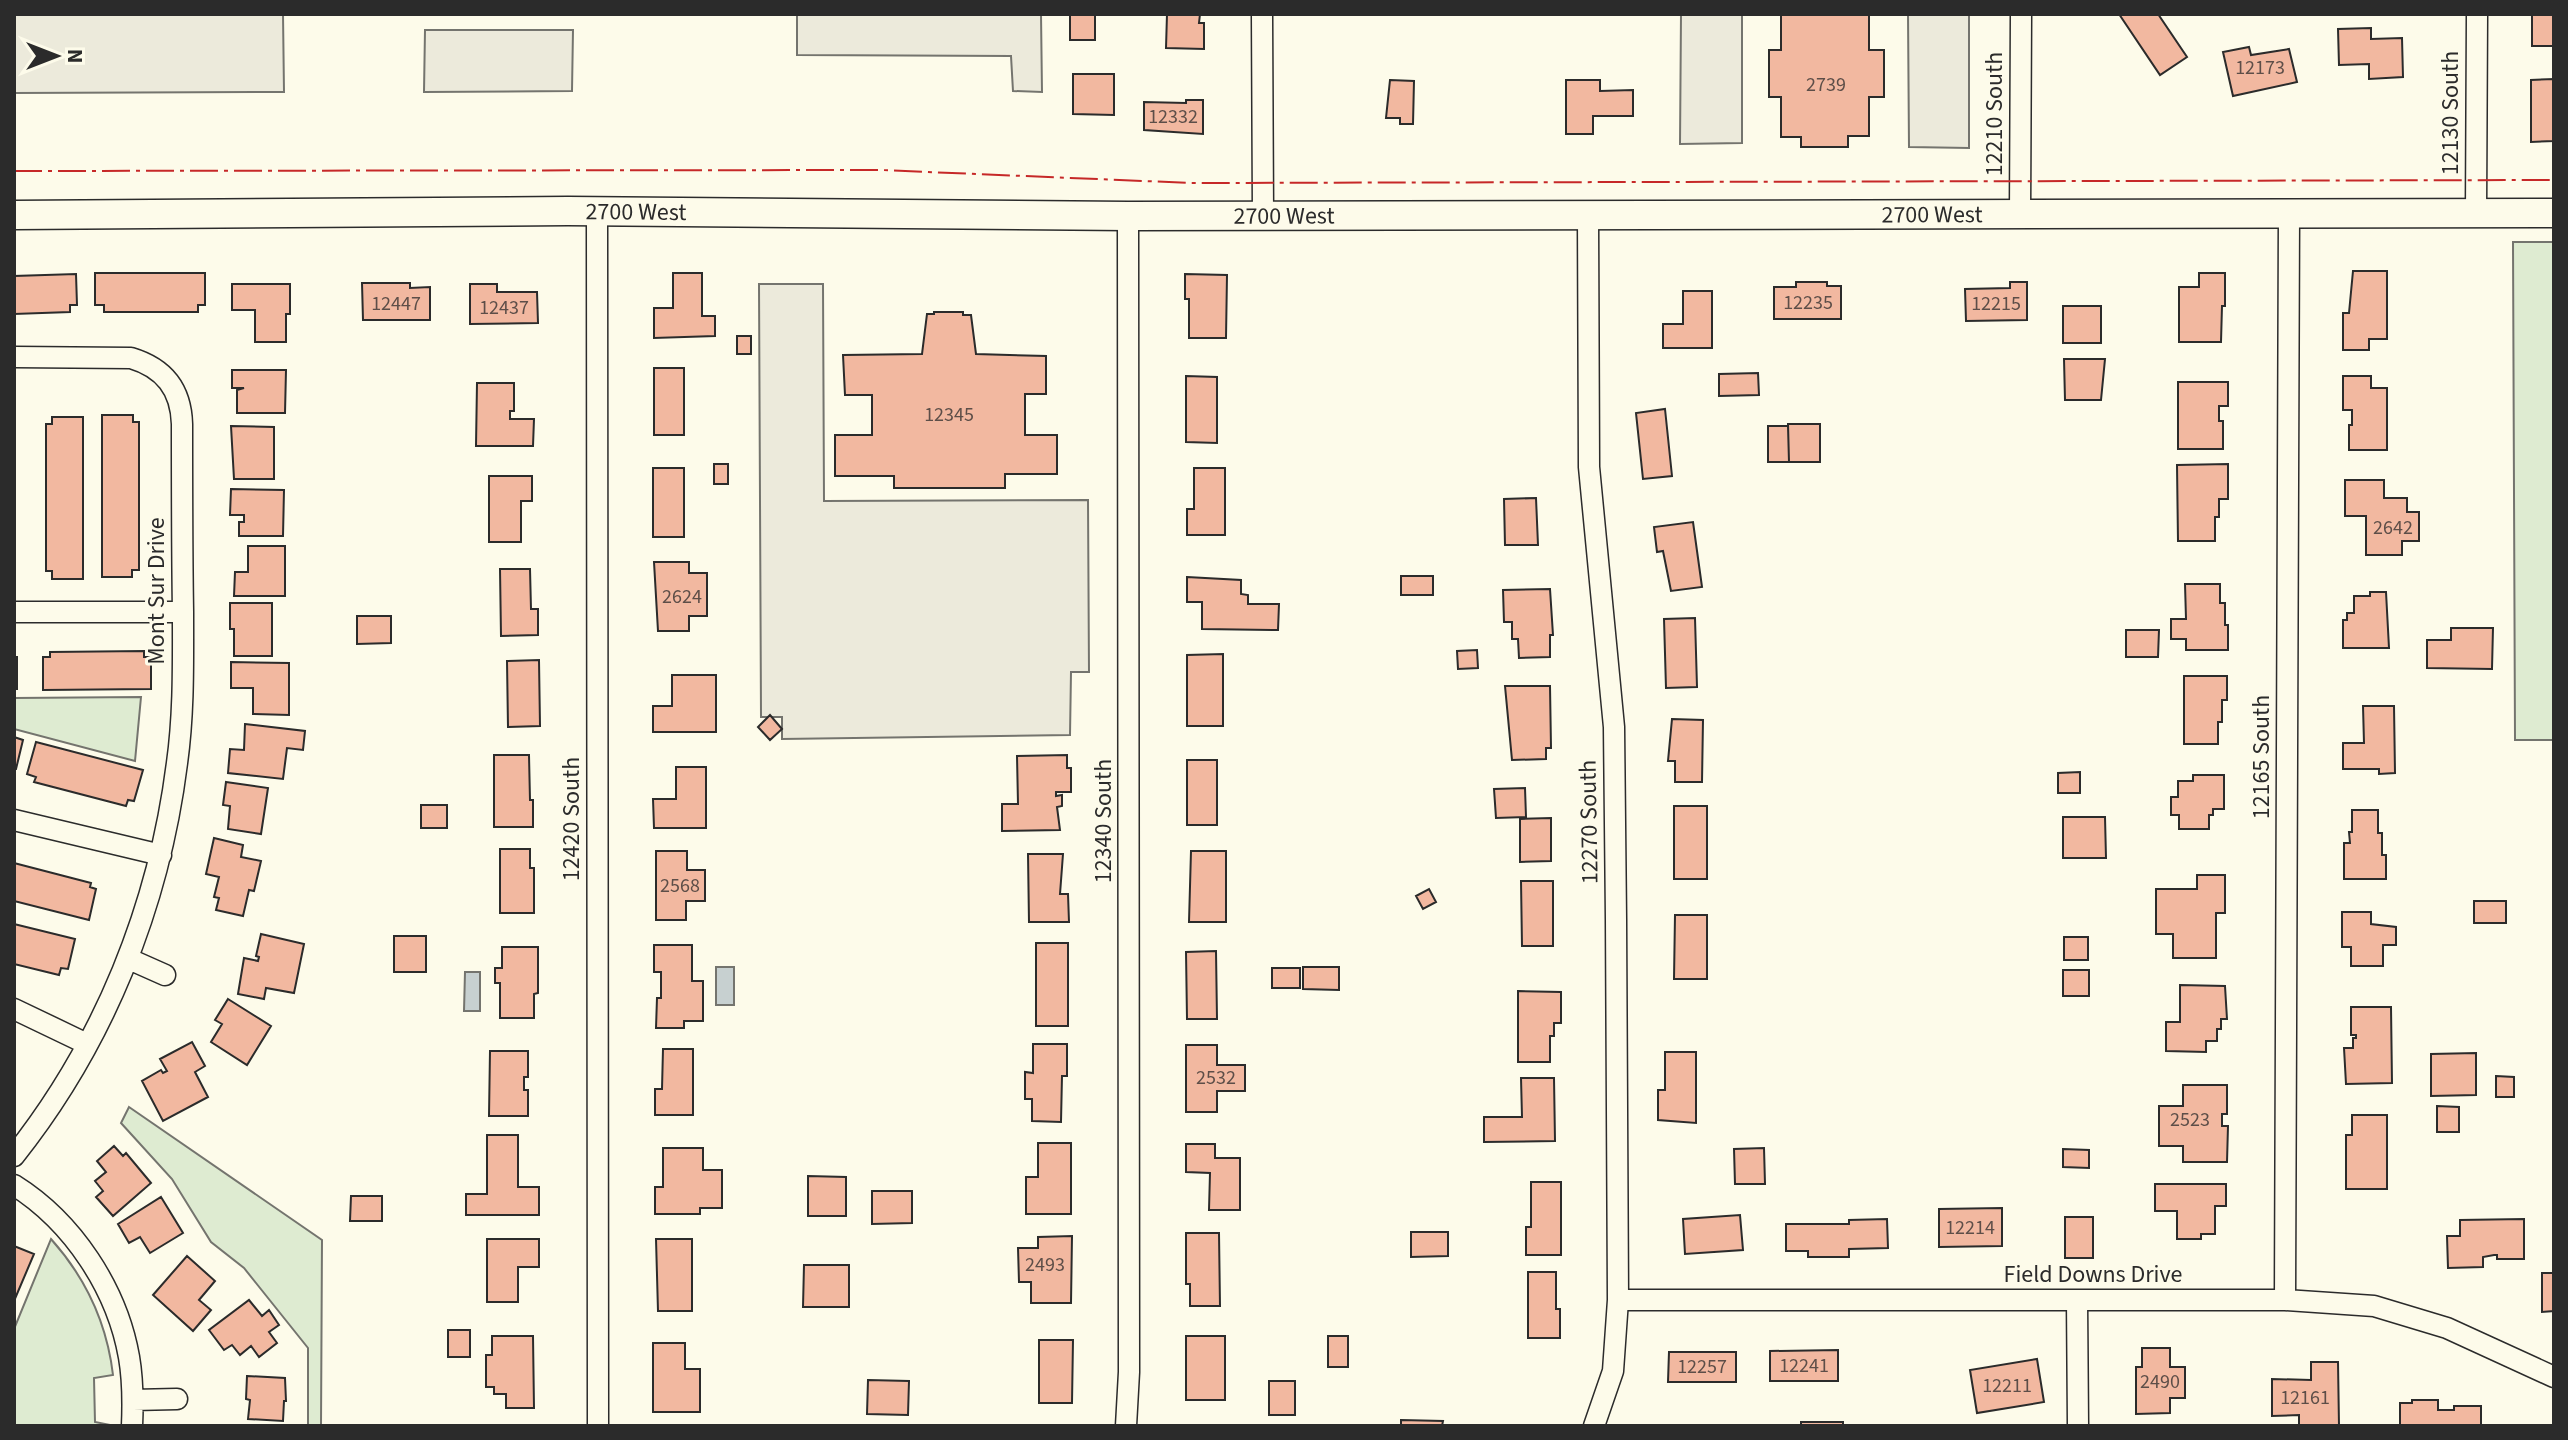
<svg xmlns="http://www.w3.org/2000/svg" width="2568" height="1440" font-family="'Source Sans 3',sans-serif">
<rect width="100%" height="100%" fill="#fdfbea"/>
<path fill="#deebd1" stroke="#74746e" stroke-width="2" d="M2513,242H2554V740H2515Z
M141,697L135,761L14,729V698Z
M129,1107L322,1240L321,1426H308V1348L244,1268L211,1242L172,1179L121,1123Z
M51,1239C85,1277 107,1324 113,1375L94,1378L95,1422L115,1426H14V1329Z"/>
<path fill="#eceadb" stroke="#74746e" stroke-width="2" d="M14,14H283L284,92L14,93Z
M797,14H1041L1042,92L1013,91L1011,56L797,55Z
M1681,14H1742V143L1680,144Z
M1908,14H1969V148L1909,147Z
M425,30H573L572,91L424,92Z
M759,284H823L824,501L1088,500L1089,672H1071L1070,735L782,739V717H761Z"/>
<path fill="#c7d0d0" stroke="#74746e" stroke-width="2" d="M716,967H734V1005H716Z
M465,972H480V1011H464Z"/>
<path fill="#f2b8a0" stroke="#2b2b2b" stroke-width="2" d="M1070,14H1095V40H1070Z
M1167,14H1200L1199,23H1204V49L1166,48Z
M1781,14H1869V50H1884V97H1869V136H1848V147H1801V137H1781V97H1769V50H1781Z
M2119,14H2158L2187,57L2160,75Z
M2532,14H2554V46H2532Z
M2371,28V39L2402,38L2403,77L2369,79V64L2339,65L2338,29Z
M2249,47L2251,55L2289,49L2297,82L2233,96L2223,52Z
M1073,74H1114V115L1073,114Z
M2554,79V141L2531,142V80Z
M1390,80L1414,81L1413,124H1400V118H1386Z
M1566,80H1600V91L1633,90V116H1593V134H1566Z
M1186,100H1203V134L1144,130V102L1186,103Z
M2353,271H2387V339H2369V350H2343V313H2349Z
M95,273H205V305H198V312H104V305H95Z
M673,273H702V316H715V336L654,338V308H673Z
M2199,273H2225V306H2222L2221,342H2179V287H2199Z
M76,274L77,305H70V312L14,314V276Z
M1185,274L1227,275L1226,338H1189V299H1185Z
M1796,282H1827V286H1841V319H1774V287H1796Z
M2010,282H2027V320L1966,321L1965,289L2010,288Z
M362,283H410V288L430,287V320H363Z
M232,284H290V314H286V342H255V310H232Z
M470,284H497V292H537L538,323L470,324Z
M1683,291H1712V348H1663V324H1683Z
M2063,306H2101V343H2063Z
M934,312H963V315H971L976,354L1046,356V394H1025V435H1057V474H1005V488H894V476H835V435H872V395H845L843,355L922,354L927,314H934Z
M737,336H751V354H737Z
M2064,359H2105L2101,400H2065Z
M654,368H684V435H654Z
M232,370H286L285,413H237V390L244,388H232Z
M1758,373L1759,395L1719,396V374Z
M1186,376L1217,377V443L1186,442Z
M2343,376H2371V388H2387V450H2349V425H2352V410H2343Z
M2178,382H2228V406H2219V421H2223V449H2178Z
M477,383H514V411H510V419H534L533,446H476Z
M1665,409L1672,476L1643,479L1636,413Z
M102,415H133V422H139V570H132V577H102Z
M52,417H83V579H52V571H46V424H52Z
M1788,424H1820V462H1789Z
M231,426L274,427V479H234Z
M1768,426H1788L1789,462H1768Z
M714,464H728V484H714Z
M2228,464V499H2219V517H2215V541H2178L2177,465Z
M653,468H684V537H653Z
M1194,468H1225V535H1187V509H1194Z
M489,476H532V501H521V542H489Z
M2345,480H2384V498H2407V512H2419V541H2402V555H2366V516H2345Z
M231,489L284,490L283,536H239V522H244V515H230Z
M1536,498L1538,545H1505L1504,499Z
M1693,522L1702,587L1671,591L1663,551L1657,552L1654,527Z
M248,546H285V596H234L235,572H248Z
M654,562H689V573H707V616H689V631H658Z
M500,569H530L531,609H538V635L501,636Z
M1401,576H1433V595H1401Z
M1187,577L1241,580V594L1248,595V604H1279L1278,630L1202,629V602H1187Z
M2185,584H2220V603H2225V625H2228V650H2186V639H2171V619H2186Z
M1550,589L1553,635H1550V657L1519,658L1518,639H1512V622H1504L1503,590Z
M2370,592H2386L2389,648H2343V620H2347V613H2354V596H2370Z
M230,603H272V656H234V629H230Z
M357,616H391V643L357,644Z
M1695,618L1697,687L1666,688L1664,619Z
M2451,628H2493L2492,669L2427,668V640H2451Z
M2126,630H2159L2158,657H2126Z
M1477,650L1478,668L1458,669L1457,651Z
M144,651V657H151V689L43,690V657H50V652Z
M1223,654V726H1187V655Z
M14,657H17V689H14Z
M539,660L540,726L508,727L507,661Z
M231,662L289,663V715L253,714V688H231Z
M672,675H716V732H653V706H672Z
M2184,676H2227V700H2222V722H2218V744H2184Z
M1505,686H1550L1551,748H1546V759L1512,760Z
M2363,706H2394L2395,773L2379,774V769H2343V743H2364Z
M770,715L782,729L770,740L758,727Z
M1672,719L1703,720L1702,782H1675V761H1668Z
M245,724L305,731L303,750L287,748L283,779L228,773L230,749L244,750Z
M14,737L23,740L16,769H14Z
M36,742L143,770L134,801L128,800L126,806L34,782L36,777L27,774Z
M494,755H529L530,800H533V827H494Z
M1067,755V768H1071V792H1056V796L1062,795V806L1057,807L1060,830L1002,831V804H1018L1017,756Z
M1187,760H1217V825H1187Z
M676,767H706V828H654L653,799H676Z
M2080,772V793H2058V773Z
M2193,775H2224V809H2213V815H2209V829H2179V815H2171V797H2178V781H2193Z
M226,782L268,788L261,834L228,829L230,806L223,805Z
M1525,788L1526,817L1496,818L1494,789Z
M421,805H447V828H421Z
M1674,806H1707V879H1674Z
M2352,810H2378V833H2382V855H2386V879H2344V843H2350L2349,832H2352Z
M2063,817H2105L2106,858H2063Z
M1551,818V861L1520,862V819Z
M214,838L243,845L241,857L261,861L254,891L249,890L243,916L216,910L219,898L214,897L219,877L206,874Z
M500,849H530V868H534V913H500Z
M656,851H687V870H705V901H686V920H656Z
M1191,851H1226V922H1189Z
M1028,854H1063L1060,894H1068L1069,922H1029Z
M14,863L91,883L90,887L96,889L89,920L14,901Z
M2197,875H2225V913H2216V958H2173V934H2156V889H2197Z
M1521,881H1553V946H1522Z
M1429,889L1436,902L1423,909L1416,896Z
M2474,901H2506V923H2474Z
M2342,912H2371V924L2396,927V945H2383V966H2351V947H2342Z
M1675,915H1707V979H1674Z
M14,924L75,939L68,969L61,968L59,975L14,964Z
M261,934L304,944L294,993L266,988L264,999L238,994L244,958L258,961L259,957L256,956Z
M394,936H426V972H394Z
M2064,937H2088V960H2064Z
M1036,943H1068V1026H1036Z
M654,945H692V981H703V1021H684V1028H656L657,998H661V972H654Z
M502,947H538V993L534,994V1018H500V983H495V968H502Z
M1216,951L1217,1019H1187L1186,952Z
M1303,967H1339V990L1303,989Z
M1272,968H1300V988H1272Z
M2063,970H2089V996H2063Z
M2180,985L2225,986L2227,1019H2221V1029H2217V1041H2206V1052L2166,1051V1022H2180Z
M1518,991L1561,992V1023H1554V1036H1550V1062H1518Z
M228,999L271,1026L247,1065L211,1042L222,1024L215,1020Z
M2351,1007H2391L2392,1083L2346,1084L2344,1048H2353V1038H2356V1035H2351Z
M192,1042L205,1066L195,1072L208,1097L163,1121L142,1081L161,1070L163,1073L167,1071L160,1059Z
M1033,1044H1067V1076H1062L1061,1122L1032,1121V1099H1025V1072L1033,1073Z
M1186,1045H1217V1065H1245V1091H1217V1112H1186Z
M663,1049H693V1115H655V1089H662Z
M490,1051H528V1077H524V1090H528V1116H489Z
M1665,1052H1696V1123L1658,1120V1090H1665Z
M2476,1053V1095L2431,1096V1054Z
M2496,1076L2514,1077V1097H2496Z
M1521,1078H1554L1555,1141L1484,1142V1117H1522Z
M2183,1085H2227V1114H2222V1126H2228L2227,1162H2183V1146H2159V1106H2183Z
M2437,1106L2459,1107V1132H2437Z
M2352,1115H2387V1189H2346V1135H2352Z
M487,1135H518V1187H539V1215H466V1194H487Z
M1038,1143H1071V1214H1026V1177H1038Z
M1186,1144H1215V1158H1240V1210H1209L1210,1173L1186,1172Z
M114,1146L123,1156L126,1153L151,1183L113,1216L96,1197L103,1191L95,1181L106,1172L97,1161Z
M663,1148H703V1170H722V1208H700V1214H655V1187H663Z
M1764,1148L1765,1184H1735L1734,1149Z
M2063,1149L2089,1150V1168L2063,1167Z
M808,1176L846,1177V1216H808Z
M1531,1182H1561V1255H1526V1227H1531Z
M2155,1184H2226V1206H2215V1234H2201V1239H2177V1211H2155Z
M872,1191H912V1223L872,1224Z
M351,1196H382V1221H350Z
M161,1197L183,1233L150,1253L140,1237L129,1243L118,1224Z
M2002,1208V1246L1939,1247V1209Z
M1740,1215L1743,1250L1685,1254L1683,1219Z
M2065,1217H2093V1258H2065Z
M1887,1219L1888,1248L1849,1249V1257H1808V1251H1786V1224H1849V1220Z
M2524,1219V1259H2497V1255H2494L2483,1257V1267L2448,1268L2447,1236H2460V1220Z
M1411,1232H1448V1256L1411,1257Z
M1186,1233H1219L1220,1306H1190V1284H1186Z
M1072,1236L1071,1303H1031V1282H1019L1018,1248H1038V1237Z
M487,1239H539V1267H518V1302H487Z
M656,1239H692V1311H658Z
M14,1246L34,1254L14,1301Z
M187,1256L215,1281L199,1300L211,1310L193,1331L153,1295Z
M804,1265H849V1307H803Z
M1528,1272H1556V1309H1560V1338H1528Z
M2542,1273H2554V1311L2542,1312Z
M249,1300L262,1316L269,1310L279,1325L269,1332L277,1343L259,1357L251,1346L240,1355L232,1345L224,1350L209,1330Z
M448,1330H470V1357H448Z
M492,1336H533L534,1408H506V1394H494V1387H486V1355H492Z
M1186,1336H1225V1400H1186Z
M1328,1336H1348V1367H1328Z
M1039,1340H1073L1072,1403H1039Z
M653,1343H685V1369H700V1412H653Z
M2142,1348H2170V1367H2185V1398H2170V1413L2136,1414V1367H2142Z
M1838,1350V1381H1770V1351Z
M1669,1352H1736V1382H1668Z
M2037,1359L2044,1402L1977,1413L1970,1370Z
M2311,1362H2338L2339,1426H2299V1415L2272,1416V1379L2311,1380Z
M247,1376L285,1378L286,1401H284L283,1421L248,1419L250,1400L246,1399Z
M868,1380L909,1381L908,1415L867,1414Z
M1269,1381H1295V1415H1269Z
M2412,1400H2438V1410H2454V1406H2481V1426H2400V1403H2412Z
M1401,1420L1443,1421L1442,1426H1401Z
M1801,1422H1843V1426H1801Z"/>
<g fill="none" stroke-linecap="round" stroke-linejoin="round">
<defs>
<path id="minor" d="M1262,14L1263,216
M597,211L598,1426
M2476,213L2477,14
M2020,214L2021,14
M1588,215L1589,467L1614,727L1616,919L1618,1300L1613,1371L1594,1426
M14,357L131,358C164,368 181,389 182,424C182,487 182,549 183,612C183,663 184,713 177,763C159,906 104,1043 14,1156
M14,612H183
M14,820L161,855
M129,959L165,975
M14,1009L87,1044
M14,1185C73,1222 117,1289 129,1357C133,1380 133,1403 132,1426
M1618,1300H2285L2374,1306L2447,1328L2554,1377
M2077,1300L2078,1426
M2285,1300L2289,213
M133,1400L177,1399
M1126,1426L1129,1372L1128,216"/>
<g id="secondary">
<path id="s1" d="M14,215L568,211L1128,216L2554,213"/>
</g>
</defs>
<use href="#minor" stroke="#2b2b2b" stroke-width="23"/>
<use href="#secondary" stroke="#2b2b2b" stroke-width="31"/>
<use href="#minor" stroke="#fdfbea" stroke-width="20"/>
<use href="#secondary" stroke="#fdfbea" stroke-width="28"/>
<path stroke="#c62828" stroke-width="2" stroke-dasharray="28 6 4 6" stroke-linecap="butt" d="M14,171L881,170L1191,183L2554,180"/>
</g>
<g text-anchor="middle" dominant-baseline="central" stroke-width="6" stroke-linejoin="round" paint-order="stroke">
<g font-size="20" fill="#5d4e48">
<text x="2260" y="68">12173</text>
<text x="1826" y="85">2739</text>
<text x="1173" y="117">12332</text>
<text x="1808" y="303">12235</text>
<text x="396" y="304">12447</text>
<text x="1996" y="304">12215</text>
<text x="504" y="308">12437</text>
<text x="949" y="415">12345</text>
<text x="2393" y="528">2642</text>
<text x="682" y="597">2624</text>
<text x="680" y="886">2568</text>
<text x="1216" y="1078">2532</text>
<text x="2190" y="1120">2523</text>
<text x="1970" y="1228">12214</text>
<text x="1045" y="1265">2493</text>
<text x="1804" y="1366">12241</text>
<text x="1702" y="1367">12257</text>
<text x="2160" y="1382">2490</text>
<text x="2007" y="1386">12211</text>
<text x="2305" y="1398">12161</text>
</g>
<g font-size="24" fill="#2b2b2b" stroke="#fdfbea">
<text transform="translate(2450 113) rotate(-90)">12130 South</text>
<text transform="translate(1994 114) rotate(-90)">12210 South</text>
<text stroke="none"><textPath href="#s1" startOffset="622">2700 West</textPath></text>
<text stroke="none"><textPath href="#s1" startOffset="1918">2700 West</textPath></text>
<text stroke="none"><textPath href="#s1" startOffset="1270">2700 West</textPath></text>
<text transform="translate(156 591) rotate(-90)">Mont Sur Drive</text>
<text transform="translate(2261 757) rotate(-90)">12165 South</text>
<text transform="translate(571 819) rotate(-90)">12420 South</text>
<text transform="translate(1103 821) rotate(-90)">12340 South</text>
<text transform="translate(1589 822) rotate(-91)">12270 South</text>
<text x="2093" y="1274">Field Downs Drive</text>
</g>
</g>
<rect width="2568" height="1440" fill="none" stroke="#2b2b2b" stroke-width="32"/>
<g transform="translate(56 56) rotate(90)" stroke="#fdfbea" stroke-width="6" paint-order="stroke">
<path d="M0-6L14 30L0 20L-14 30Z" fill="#2b2b2b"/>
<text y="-12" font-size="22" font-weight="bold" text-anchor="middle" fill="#2b2b2b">N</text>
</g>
</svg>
